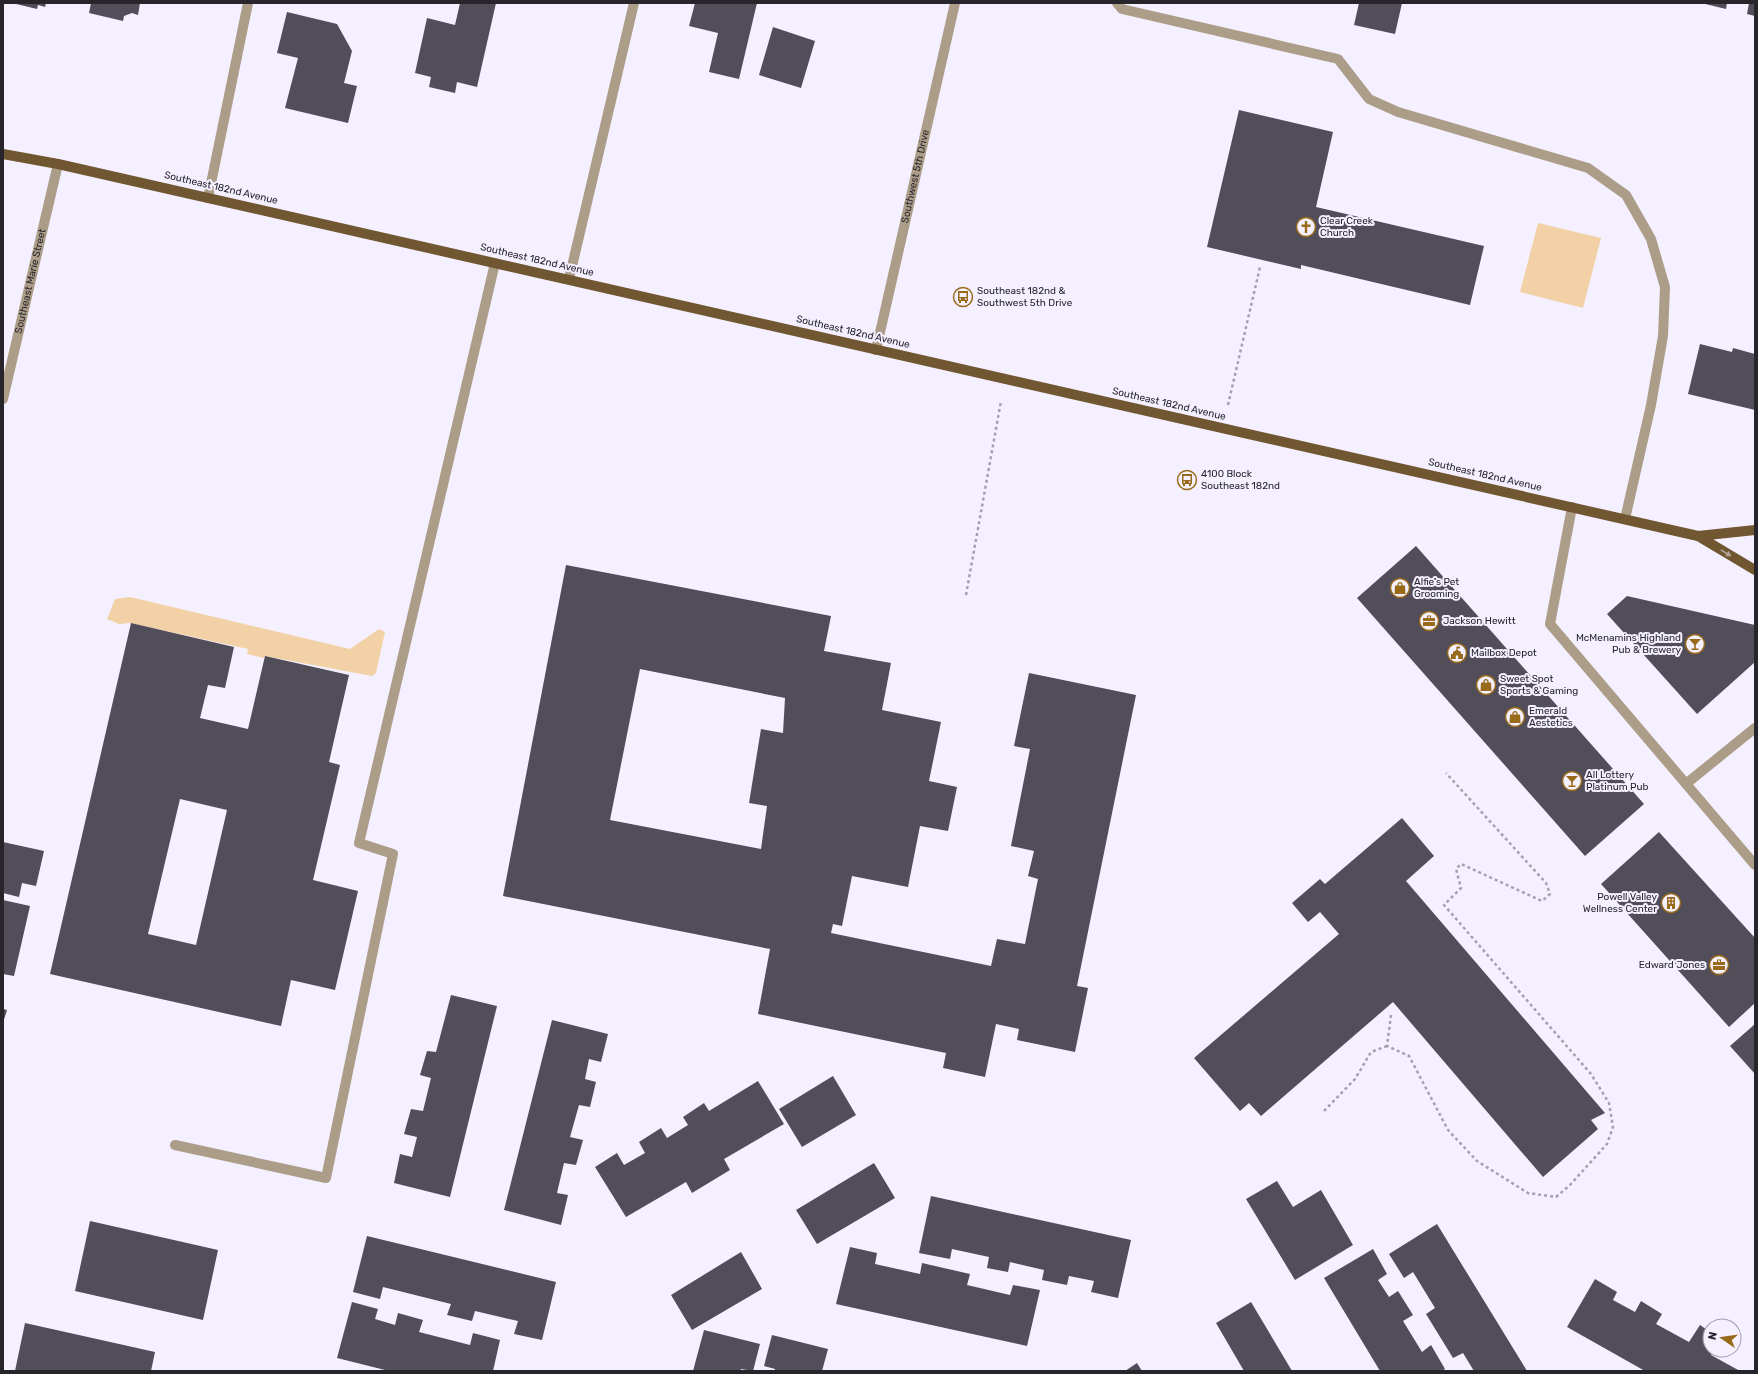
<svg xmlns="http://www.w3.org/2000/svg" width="1758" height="1374" font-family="Rubik,sans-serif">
<rect width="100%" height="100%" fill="#f5f0ff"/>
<path fill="#f1d1a5" d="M1538,223L1601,238L1583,308L1520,292Z
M130,597L350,649L379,629L385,632L376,673L372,676L265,656L264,658L247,654L248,649L130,623L119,624L107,619L115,599Z"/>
<path fill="#514d59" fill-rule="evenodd" d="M12,3H46L45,7L38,5L37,9Z
M91,3H140L138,15L132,13L124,16L123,21L89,13Z
M460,3H496L477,87L457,82L455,93L429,87L431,77L415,73L427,18L455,25Z
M695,3H757L739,79L709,72L718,33L689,26Z
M1359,3H1402L1395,34L1354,25Z
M1701,3H1727L1726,9Z
M1749,3H1755V16L1747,14Z
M287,12L337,24L352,51L344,83L357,86L348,123L285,108L298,58L277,53Z
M773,27L815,41L801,88L759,75Z
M1239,110L1333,132L1316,207L1484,246L1470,305L1301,265V269L1207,247Z
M1700,344L1732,352L1733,348L1755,354V410L1688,394Z
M1416,546L1644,804L1585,856L1357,598Z
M566,565L831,616L824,651L891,663L882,710L941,722L929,781L957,787L948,831L920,826L908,887L852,876L842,926L833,924L831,933L991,966L997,939L1025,944L1038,879L1028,876L1034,851L1011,846L1030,749L1014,746L1029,673L1136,695L1077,986L1088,988L1075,1052L1017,1040L1019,1029L996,1024L985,1077L943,1068L946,1053L758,1014L770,949L503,896ZM640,669L785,698L783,733L761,729L749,803L767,806L761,849L610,820Z
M1627,596L1755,625V662L1697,714L1607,614Z
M131,623L234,647L225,688L208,685L200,718L248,729L265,656L349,675L329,762L340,765L313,880L358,891L335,990L291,980L281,1026L50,974ZM180,799L227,810L196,945L148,934Z
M1402,818L1434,856L1406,881L1605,1113L1591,1120L1598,1129L1543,1177L1393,1002L1261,1116L1249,1103L1240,1111L1194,1058L1339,934L1320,912L1308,922L1292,903L1320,879L1325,884Z
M1659,832L1755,938V1003L1729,1027L1601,884Z
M3,842L44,851L36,886L22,883L19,897L3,893Z
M3,900L30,906L14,976L3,974Z
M451,995L497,1006L450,1197L394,1183L400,1154L412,1157L417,1137L404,1134L411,1109L423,1111L431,1078L420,1075L427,1051L436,1052Z
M3,1009L7,1010L3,1023Z
M552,1020L608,1034L601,1062L589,1059L585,1079L596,1082L590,1107L579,1105L570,1137L583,1140L576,1165L564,1163L557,1193L568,1195L561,1225L504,1210Z
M1755,1024V1074L1730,1046Z
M833,1076L856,1115L802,1147L779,1109Z
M758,1081L784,1124L724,1159L730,1170L692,1193L686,1182L626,1217L595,1167L617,1153L624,1165L645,1153L639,1142L661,1128L667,1138L688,1125L683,1117L704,1103L709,1111Z
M874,1163L895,1198L817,1244L796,1210Z
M1277,1181L1293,1207L1321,1190L1353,1245L1295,1280L1246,1199Z
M931,1196L1131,1240L1118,1298L1091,1292L1094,1281L1069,1276L1067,1285L1042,1280L1044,1270L1010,1262L1008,1272L987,1268L989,1257L952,1249L950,1259L919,1253Z
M90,1221L218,1250L203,1320L75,1291Z
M1437,1224L1527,1371H1474L1463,1353L1453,1358L1426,1314L1435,1308L1413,1272L1404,1278L1389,1254Z
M367,1236L556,1282L542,1340L514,1334L518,1321L475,1311L472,1321L447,1315L451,1304L383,1287L380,1299L353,1292Z
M850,1247L877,1253L875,1264L920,1274L922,1263L970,1274L967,1285L1010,1295L1013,1285L1040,1290L1027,1346L836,1304Z
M1373,1249L1387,1274L1378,1280L1389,1297L1398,1291L1413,1315L1403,1321L1422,1352L1431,1345L1445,1369L1442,1371H1380L1324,1278Z
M741,1252L762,1289L692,1330L671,1295Z
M1595,1279L1617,1292L1613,1300L1635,1312L1641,1301L1662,1314L1656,1324L1689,1342L1700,1325L1710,1332V1350H1714L1711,1355L1740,1371H1645L1567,1327Z
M352,1302L378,1309L375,1319L395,1325L398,1313L423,1320L419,1332L470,1345L473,1333L500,1340L493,1371H389L337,1358Z
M1251,1302L1292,1371H1244L1216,1323Z
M25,1323L155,1352L151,1371H15Z
M704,1330L760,1344L753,1371L741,1369L740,1371H693Z
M772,1335L828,1349L822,1371H775V1369L764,1366Z
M1137,1363L1142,1371H1125Z"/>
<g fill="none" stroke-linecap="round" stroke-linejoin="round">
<path stroke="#a4a0ac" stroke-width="2.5" stroke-dasharray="3 3" stroke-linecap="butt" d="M1228,405L1260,267
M966,595L1001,401
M1391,1015L1387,1046L1409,1056L1448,1130L1477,1161L1528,1193L1556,1197L1570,1185L1607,1144L1613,1127L1609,1103L1591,1074L1444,905L1461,888L1456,869L1461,864L1542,901L1550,894L1546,883L1446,773
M1324,1111L1355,1079L1371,1052L1387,1046"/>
<path stroke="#ac9d89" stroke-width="10" d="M1117,3L1122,9L1338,59L1369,99L1398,112L1588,168L1626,195L1651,239L1665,287L1663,336L1651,405L1625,519
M208,198L248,3
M569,279L634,3
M1572,507L1550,624L1755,865
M1687,783L1755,728
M175,1145L326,1178L393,854L359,843L495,263"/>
<g stroke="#ac9d89" stroke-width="10">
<path id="s1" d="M876,350L955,3"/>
<path id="s2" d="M3,399L58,164"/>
</g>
<path stroke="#705731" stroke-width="10" d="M3,154L58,164L1698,536L1755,530
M1698,536L1755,570"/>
</g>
<defs><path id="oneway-solid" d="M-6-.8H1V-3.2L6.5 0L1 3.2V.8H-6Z"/></defs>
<use fill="#b2a498" href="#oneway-solid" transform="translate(1726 553) rotate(31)"/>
<defs>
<symbol id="church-ring" viewBox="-11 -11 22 22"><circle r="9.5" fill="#f5f0ff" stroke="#986a19" stroke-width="1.5"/><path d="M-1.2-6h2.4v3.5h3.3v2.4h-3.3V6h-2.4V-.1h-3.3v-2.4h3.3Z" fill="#986a19"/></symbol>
<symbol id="bus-ring" viewBox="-11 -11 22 22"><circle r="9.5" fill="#f5f0ff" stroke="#986a19" stroke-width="1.5"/><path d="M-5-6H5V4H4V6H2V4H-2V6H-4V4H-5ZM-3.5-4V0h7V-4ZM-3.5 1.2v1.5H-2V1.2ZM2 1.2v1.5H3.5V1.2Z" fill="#986a19"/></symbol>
<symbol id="shop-ring" viewBox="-11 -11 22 22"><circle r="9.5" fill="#f5f0ff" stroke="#986a19" stroke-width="1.5"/><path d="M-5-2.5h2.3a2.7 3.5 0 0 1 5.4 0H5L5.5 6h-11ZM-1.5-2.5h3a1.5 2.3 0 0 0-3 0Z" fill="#986a19"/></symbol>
<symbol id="office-ring" viewBox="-11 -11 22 22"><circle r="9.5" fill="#f5f0ff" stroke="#986a19" stroke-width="1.5"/><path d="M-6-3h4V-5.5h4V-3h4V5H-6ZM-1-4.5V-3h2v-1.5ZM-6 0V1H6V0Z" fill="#986a19"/></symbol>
<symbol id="bar-ring" viewBox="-11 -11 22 22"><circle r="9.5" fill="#f5f0ff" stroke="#986a19" stroke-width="1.5"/><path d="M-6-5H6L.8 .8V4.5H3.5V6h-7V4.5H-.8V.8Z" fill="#986a19"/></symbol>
<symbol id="civic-ring" viewBox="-11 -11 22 22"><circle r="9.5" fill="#f5f0ff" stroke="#986a19" stroke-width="1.5"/><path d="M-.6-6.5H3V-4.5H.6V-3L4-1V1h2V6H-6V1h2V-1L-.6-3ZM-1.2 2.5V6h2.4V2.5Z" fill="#986a19"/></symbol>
<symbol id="building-ring" viewBox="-11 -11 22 22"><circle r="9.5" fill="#f5f0ff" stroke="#986a19" stroke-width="1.5"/><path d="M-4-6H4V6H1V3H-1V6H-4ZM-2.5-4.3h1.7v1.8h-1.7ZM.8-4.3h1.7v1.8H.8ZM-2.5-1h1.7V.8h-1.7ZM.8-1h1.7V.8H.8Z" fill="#986a19"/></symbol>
</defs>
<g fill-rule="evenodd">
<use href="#church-ring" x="1295" y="216" width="22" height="22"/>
<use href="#bus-ring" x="952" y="286" width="22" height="22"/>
<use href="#bus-ring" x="1176" y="469" width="22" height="22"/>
<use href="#shop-ring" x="1389" y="577" width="22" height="22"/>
<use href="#office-ring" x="1418" y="610" width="22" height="22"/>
<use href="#bar-ring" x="1684" y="633" width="22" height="22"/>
<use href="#civic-ring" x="1446" y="642" width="22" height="22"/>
<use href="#shop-ring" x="1475" y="674" width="22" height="22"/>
<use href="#shop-ring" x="1504" y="706" width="22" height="22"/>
<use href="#bar-ring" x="1561" y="770" width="22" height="22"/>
<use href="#building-ring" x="1660" y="892" width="22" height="22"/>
<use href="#office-ring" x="1708" y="954" width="22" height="22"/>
</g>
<g text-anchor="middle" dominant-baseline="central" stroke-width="4" stroke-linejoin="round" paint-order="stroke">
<g font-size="10" fill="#27252b" stroke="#f5f0ff">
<text stroke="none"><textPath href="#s1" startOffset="178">Southwest 5th Drive</textPath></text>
<text transform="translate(221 188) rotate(13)">Southeast 182nd Avenue</text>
<text transform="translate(537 260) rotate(13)">Southeast 182nd Avenue</text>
<text stroke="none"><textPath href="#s2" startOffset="121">Southeast Marie Street</textPath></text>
<text transform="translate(853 332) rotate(13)">Southeast 182nd Avenue</text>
<text transform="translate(1169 404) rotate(13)">Southeast 182nd Avenue</text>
<text transform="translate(1485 475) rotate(13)">Southeast 182nd Avenue</text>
</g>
<g font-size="10" fill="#27252b" stroke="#f5f0ff" text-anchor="start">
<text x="1320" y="221">Clear Creek<tspan x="1320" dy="12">Church</tspan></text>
<text x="977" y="291">Southeast 182nd &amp;<tspan x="977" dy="12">Southwest 5th Drive</tspan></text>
<text x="1201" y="474">4100 Block<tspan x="1201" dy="12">Southeast 182nd</tspan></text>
<text x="1414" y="582">Alfie's Pet<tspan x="1414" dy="12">Grooming</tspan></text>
<text x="1443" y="621">Jackson Hewitt</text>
<text x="1681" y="638" text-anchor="end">McMenamins Highland<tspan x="1681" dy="12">Pub &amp; Brewery</tspan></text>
<text x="1471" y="653">Mailbox Depot</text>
<text x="1500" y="679">Sweet Spot<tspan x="1500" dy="12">Sports &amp; Gaming</tspan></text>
<text x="1529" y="711">Emerald<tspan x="1529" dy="12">Aestetics</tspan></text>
<text x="1586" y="775">All Lottery<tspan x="1586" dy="12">Platinum Pub</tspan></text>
<text x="1657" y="897" text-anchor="end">Powell Valley<tspan x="1657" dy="12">Wellness Center</tspan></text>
<text x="1705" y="965" text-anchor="end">Edward Jones</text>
</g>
</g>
<rect width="1758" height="1374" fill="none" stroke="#27252b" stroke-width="8"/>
<g transform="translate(1722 1338) rotate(283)"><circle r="19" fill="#f5f0ff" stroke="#a39faa"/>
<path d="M0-3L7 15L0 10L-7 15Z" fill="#986a19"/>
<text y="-6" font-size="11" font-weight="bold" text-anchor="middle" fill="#27252b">N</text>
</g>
</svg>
